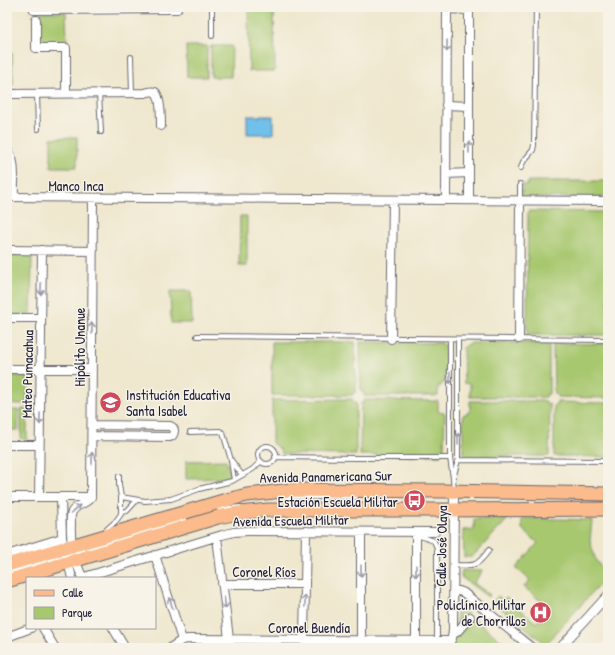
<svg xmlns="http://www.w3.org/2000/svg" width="615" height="655" font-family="'Patrick Hand',sans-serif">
<rect width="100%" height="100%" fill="#f7f3e8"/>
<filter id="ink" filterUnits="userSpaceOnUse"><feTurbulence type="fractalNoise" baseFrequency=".025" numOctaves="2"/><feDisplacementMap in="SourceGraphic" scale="8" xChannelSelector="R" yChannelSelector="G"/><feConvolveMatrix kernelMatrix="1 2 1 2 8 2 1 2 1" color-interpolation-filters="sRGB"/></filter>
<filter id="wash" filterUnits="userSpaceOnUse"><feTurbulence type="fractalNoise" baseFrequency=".012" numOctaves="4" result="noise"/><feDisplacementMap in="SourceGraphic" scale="16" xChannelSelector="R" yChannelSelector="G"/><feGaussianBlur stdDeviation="0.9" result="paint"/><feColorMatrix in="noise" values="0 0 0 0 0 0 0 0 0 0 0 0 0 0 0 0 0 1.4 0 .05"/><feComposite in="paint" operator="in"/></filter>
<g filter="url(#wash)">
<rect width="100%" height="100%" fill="#efe7ce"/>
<path fill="#a8c870" stroke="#657556" d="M248,7H274L275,71H249Z
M39,12H66L67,42H39Z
M186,46H207V77H187Z
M211,46H232L231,77H211Z
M7,52H12L13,85H7Z
M77,137V167H51V138Z
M528,181H608V197L522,198V185H528Z
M528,211L608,212V335H527Z
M240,216H247V266H239Z
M7,253H32L31,315L7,314Z
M170,291H191L192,323H171Z
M272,342H355L356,392H353V395H272Z
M360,342L442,343L446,347L445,383H442L441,386H438V396H364V392H361Z
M470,343H549V394H547L546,397H470V384L464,383L463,348L466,345Z
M553,343L608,344V398L557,397V394H554Z
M7,376H28L27,404H7Z
M353,399V403H356V455L282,454L280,449L272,443V400Z
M364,400L438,401V412L445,413L444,450L440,455H360L361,403H364Z
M470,401H546V405L550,404L549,456H466L463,452V415L470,412Z
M557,402L608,403V457L554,456V405H557Z
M21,409H27V439H21Z
M7,410H18V430H7Z
M226,460L229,469V478L186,479V461Z
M522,518L592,520L590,541L596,561L608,575L546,644L493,602L498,596L503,600L506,597L536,623L549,608L524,587L530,580L516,568L538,543L522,529Z
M474,519H508L472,557H464L463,530H474Z
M462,570L482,571L474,583L490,595L488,597L461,577Z
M457,603L468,613L457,626Z
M473,618L510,648H447Z
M248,643L366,644L368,645L369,648H246V644Z"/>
<path fill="#6fc0ea" stroke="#487192" d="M247,116H273V134H247Z"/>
</g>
<g filter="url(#ink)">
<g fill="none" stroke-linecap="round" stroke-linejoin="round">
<defs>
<path id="lane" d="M212,7V36
M131,57L132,93
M99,93L101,132
M37,94L38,129
M521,168L523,162L533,150L534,145L536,7
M520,201V184
M197,336L608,340
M450,339V458L453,478L454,490
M190,432L220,431L223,433L231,460L242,475
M258 455a9 9 0 1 1 18 0a9 9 0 1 1-18 0Z
M275,457L357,458H450
M458,460L608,461
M231,461L234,480
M454,475L458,460V339
M121,497L145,501L171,499L199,489L232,481L253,469L261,461
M282,497H356
M219,509L240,507
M121,512L127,511L137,500
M106,530L116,521L121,514V497L119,485V476
M417,535L434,541L437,548V641
M73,553L185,519
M454,565C474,566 477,567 489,550
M7,573L66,555"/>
<path id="street" d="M469,7V200
M447,9L469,10
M34,10L177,9
M36,20V48H66V93
M7,94L145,93C148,92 152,91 155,92C161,96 161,119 161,126
M446,105L469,106
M7,150C17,159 13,184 14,197
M446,174L469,173
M7,197L608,201
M446,200L447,7
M7,250L93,251
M7,318H41
M391,339L393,200
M519,339L520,201
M7,369H92
M92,436L170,437L172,436C175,432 175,428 170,426L92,425
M7,445H39
M7,497H91
M39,497L42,250
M61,497L62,538L72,578
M91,497L93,198
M217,537L229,639
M7,555L62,538
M155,555L182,640
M81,578L222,535L234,532L247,531L435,532
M83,578C74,560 70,545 71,524C71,520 70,516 72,512C76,504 87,504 91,497
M222,584H305
M453,591H459L464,593L532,648
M43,628L55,648
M113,628L125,648
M453,634L457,632L470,617
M7,637L31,628
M304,640L306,531
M361,640V532
M416,641V532
M170,648L182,640L188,639L450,641
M447,648L452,638L453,629L454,491
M560,648L608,595"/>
<path id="primary" d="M7,565L223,501L247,495L292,490L444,491L608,494
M7,581L218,517L239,513L268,510H443L608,509"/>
</defs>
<use href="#lane" stroke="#6a676e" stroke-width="6"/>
<use href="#street" stroke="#6a676e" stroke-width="10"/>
<use href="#primary" stroke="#6a676e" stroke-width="15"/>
<use href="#lane" stroke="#fff" stroke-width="4"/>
<use href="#street" stroke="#fff" stroke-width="8"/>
<use href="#primary" stroke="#fbbb8c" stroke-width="13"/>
</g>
<defs><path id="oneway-shaft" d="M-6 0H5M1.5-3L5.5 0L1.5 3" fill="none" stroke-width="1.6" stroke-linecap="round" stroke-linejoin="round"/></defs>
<g stroke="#9c9ca7">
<use href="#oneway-shaft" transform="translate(447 46) rotate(91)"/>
<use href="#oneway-shaft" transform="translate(469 147) rotate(-90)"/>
<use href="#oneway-shaft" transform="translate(41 289) rotate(91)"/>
<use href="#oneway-shaft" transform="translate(92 328) rotate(-90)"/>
<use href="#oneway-shaft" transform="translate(450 378) rotate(90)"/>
<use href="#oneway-shaft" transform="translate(40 419) rotate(91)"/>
<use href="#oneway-shaft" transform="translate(458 439) rotate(-90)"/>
<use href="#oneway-shaft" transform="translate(92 458) rotate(-90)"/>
<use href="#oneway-shaft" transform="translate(76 509) rotate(-42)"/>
<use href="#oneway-shaft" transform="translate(361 571) rotate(90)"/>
<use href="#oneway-shaft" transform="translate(416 571) rotate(90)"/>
<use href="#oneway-shaft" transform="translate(305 601) rotate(-89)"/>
<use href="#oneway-shaft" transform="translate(171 603) rotate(-108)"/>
<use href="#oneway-shaft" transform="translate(225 603) rotate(83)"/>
</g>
</g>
<defs>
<symbol id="school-disc" viewBox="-11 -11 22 22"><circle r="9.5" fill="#d1495b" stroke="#f7f3e8"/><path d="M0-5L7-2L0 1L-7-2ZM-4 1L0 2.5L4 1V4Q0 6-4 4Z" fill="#fff"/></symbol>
<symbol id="bus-disc" viewBox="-11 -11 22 22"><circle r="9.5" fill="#d1495b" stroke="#f7f3e8"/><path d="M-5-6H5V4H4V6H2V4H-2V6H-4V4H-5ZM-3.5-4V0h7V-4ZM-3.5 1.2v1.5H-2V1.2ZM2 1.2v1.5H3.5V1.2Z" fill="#fff"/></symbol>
<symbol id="hospital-disc" viewBox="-11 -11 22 22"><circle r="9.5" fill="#d1495b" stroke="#f7f3e8"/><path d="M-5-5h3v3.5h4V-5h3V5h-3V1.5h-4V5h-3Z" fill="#fff"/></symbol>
</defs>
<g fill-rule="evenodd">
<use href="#school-disc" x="98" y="390" width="25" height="25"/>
<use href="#bus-disc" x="402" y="488" width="25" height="25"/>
<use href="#hospital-disc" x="528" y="600" width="25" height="25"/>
</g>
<g text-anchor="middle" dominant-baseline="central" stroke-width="3" stroke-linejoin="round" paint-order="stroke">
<g font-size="14" fill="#22223b" stroke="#f7f3e8">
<text x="76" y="185">Manco Inca</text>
<text transform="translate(79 347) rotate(-90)">Hipólito Unanue</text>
<text transform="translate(27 374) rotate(-89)">Mateo Pumacahua</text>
<text transform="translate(326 476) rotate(-1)">Avenida Panamericana Sur</text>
<text transform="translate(291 520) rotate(-1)">Avenida Escuela Militar</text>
<text transform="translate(441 546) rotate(-89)">Calle José Olaya</text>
<text x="264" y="571">Coronel Ríos</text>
<text x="309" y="627">Coronel Buendía</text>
</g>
<g font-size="14" fill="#22223b" stroke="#f7f3e8" text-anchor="end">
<text x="126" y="394" text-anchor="start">Institución Educativa<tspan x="126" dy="16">Santa Isabel</tspan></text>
<text x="398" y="501">Estación Escuela Militar</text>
<text x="526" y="604">Policlínico Militar<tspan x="526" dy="16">de Chorrillos</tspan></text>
</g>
</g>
<rect width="615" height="655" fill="none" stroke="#f7f3e8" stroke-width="24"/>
<rect x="26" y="577" width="130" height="52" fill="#f7f3e8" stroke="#a29fa3"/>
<rect x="34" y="590" width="20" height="6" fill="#fbbb8c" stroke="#a29fa3"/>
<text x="62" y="597" font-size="12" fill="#22223b">Calle</text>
<rect x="34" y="607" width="20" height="12" fill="#a8c870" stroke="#a29fa3"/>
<text x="62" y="617" font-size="12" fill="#22223b">Parque</text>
</svg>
